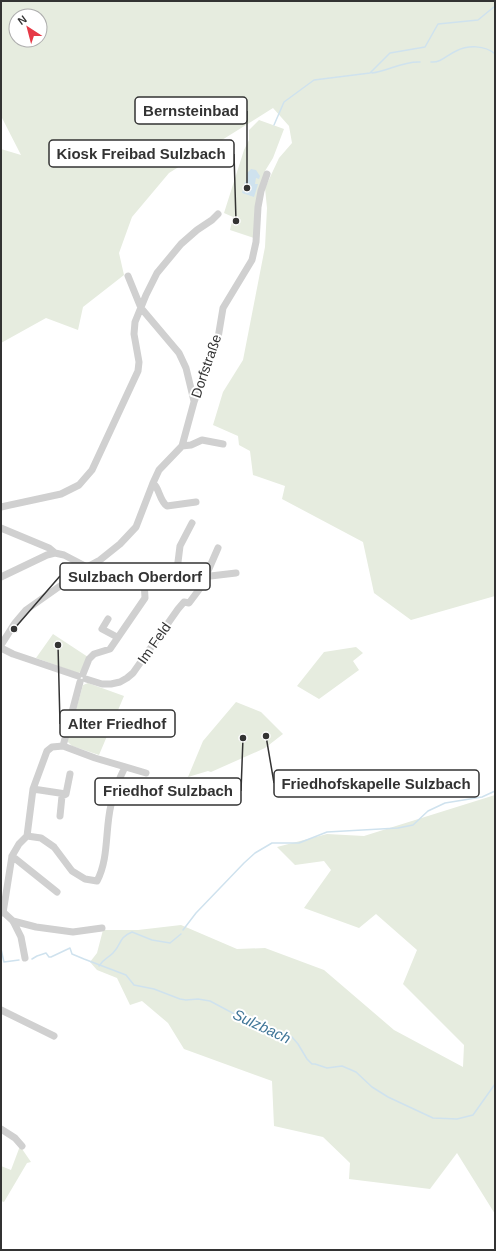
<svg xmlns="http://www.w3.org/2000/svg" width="496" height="1251" font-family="Arial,sans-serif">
<rect width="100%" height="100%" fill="#fff"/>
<path fill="#e6ecdf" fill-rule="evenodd" d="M1,1H495V596L411,620L374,593L363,542L282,499L285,486L253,475L250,451L239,445L238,436L213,425L223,392L243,360L265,247L267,208L265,188L279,158L292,143L289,126L273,108L169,173L132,217L119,253L124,275L83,307L78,330L46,318L1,343V149L21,155L1,116ZM16,16H40V40H16Z
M259,120L284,129L273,158L265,171L254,238L230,230L233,217L224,213L244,150L249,140V130Z
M53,634L88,657L81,672L78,673L36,658Z
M356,647L363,653L353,661L359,670L319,699L297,686L324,652Z
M88,683L124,696L99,755L72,746L67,741L83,685Z
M236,702L261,712L283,734L265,748L211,772L208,771L188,777L203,741Z
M495,795V1214L457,1153L430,1189L349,1179L350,1163L323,1137L274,1126L272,1081L184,1049L168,1023L142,1001L130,1005L117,978L97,970L90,962L97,953L103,930H138L181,925L237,949L265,948L324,970L394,1030L463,1067L464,1045L403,984L417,950L376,914L359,928L304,908L331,870L324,861L295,865L277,847L327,834L364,836Z
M20,1146L31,1162L27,1163L4,1202L1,1201V1166L11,1170Z"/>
<path fill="#cfe2ee" d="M251,169L256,170L260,176L259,179L256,178L255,184H258L254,197L242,193L245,182H246L247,173Z"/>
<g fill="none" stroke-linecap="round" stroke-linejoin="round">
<path stroke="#cfe2ee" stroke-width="1.5" d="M431,62C441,63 447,55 456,51C468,45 485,45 495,54
M372,73C388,71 403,61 420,62
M274,125L284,102L314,80L370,73L390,53L425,47L438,24L478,20L495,6
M183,930L196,913L244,863L255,853L272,843H299L327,832L398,828L413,825L428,811L445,803L482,797L495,791
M1,949L4,962L19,960
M32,959L37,956L46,953L49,957H51L70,948L72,954L84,959L126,975L134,985L154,989L180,999L186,1000L198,999L210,1001L257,1026L282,1033L292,1037L298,1044L307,1059L312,1064H315L327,1068L342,1066L356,1072L372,1087L388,1097L433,1118L457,1119L473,1115L495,1084
M99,966C105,957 107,959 113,953C122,944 118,938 132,932L152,940L170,943L181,934"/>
<path stroke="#d0d0d0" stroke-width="7" d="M128,276L141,308L179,353L186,368L194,401
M182,446L191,445L202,440L223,444
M153,483C160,489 159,500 167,506L196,502
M1,507L61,494L79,485L92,470L138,371L139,362L134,334L135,322L146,295L157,273L181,244L197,230L212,220L218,214
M1,528L49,548L55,553
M1,577L47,555L55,553L64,555L87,567L97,576L105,577L131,569L147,573L185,579L236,573
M176,578L180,546L192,523
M108,619L102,629L117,637
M1,645L15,623L26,610L87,567L100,560L120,544L136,527L153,483L159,470L182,446L194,402L218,338L223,308L252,260L256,242L258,207L261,191L267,174
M1,648L13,654L78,676
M83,674L89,659L94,654L110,649L145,598L144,580L147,573
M86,679L102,684H111L120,682L127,678L133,673L178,609L184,602L189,603L201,587L218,548
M63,746L80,682
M33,789L66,794
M60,816L62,796L66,794L70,774
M27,836L41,838L54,847L72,871L85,879L97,881C109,859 105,829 111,805C114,792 119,779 125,767
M12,856L57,892
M1,910L13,921L21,937L25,958
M3,913L12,856L19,844L27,836L33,789L47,751L52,747L63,746L95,758L146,773
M13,921L36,927L73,932L102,928
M1,1010L54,1036
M1,1129L15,1138L22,1146"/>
</g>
<g text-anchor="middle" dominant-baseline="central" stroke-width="4" stroke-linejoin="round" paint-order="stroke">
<g font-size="14" fill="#333" stroke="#fff">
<text transform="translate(206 366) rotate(-71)">Dorfstraße</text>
<text transform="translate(154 643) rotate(-55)">Im Feld</text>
</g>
<g font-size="15" font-style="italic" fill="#3f7597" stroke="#fff">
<text transform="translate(262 1026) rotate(25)">Sulzbach</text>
</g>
</g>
<path fill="none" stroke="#333" stroke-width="1.5" d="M247 188L247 111M236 221L234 154M14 629L60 576M58 645L60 724M266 736L274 783M243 738L241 791"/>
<g fill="#333" stroke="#fff" stroke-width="1.5">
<circle cx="247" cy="188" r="4"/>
<circle cx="236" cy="221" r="4"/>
<circle cx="14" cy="629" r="4"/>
<circle cx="58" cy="645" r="4"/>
<circle cx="266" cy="736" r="4"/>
<circle cx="243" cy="738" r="4"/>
</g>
<g fill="#fff" stroke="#333" stroke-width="1.5">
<rect x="135" y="97" width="112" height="27" rx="4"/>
<rect x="49" y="140" width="185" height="27" rx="4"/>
<rect x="60" y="563" width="150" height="27" rx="4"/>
<rect x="60" y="710" width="115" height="27" rx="4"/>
<rect x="274" y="770" width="205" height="27" rx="4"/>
<rect x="95" y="778" width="146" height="27" rx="4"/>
</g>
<g font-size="15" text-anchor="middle" font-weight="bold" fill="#333">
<text x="191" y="116">Bernsteinbad</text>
<text x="141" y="159">Kiosk Freibad Sulzbach</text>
<text x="135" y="582">Sulzbach Oberdorf</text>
<text x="117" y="729">Alter Friedhof</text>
<text x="376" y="789">Friedhofskapelle Sulzbach</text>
<text x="168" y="796">Friedhof Sulzbach</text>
</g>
<rect width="496" height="1251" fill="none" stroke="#333333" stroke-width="4"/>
<g transform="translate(28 28) rotate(324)"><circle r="19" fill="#ffffff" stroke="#adadad"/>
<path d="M0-3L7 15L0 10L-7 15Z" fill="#e63946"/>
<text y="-6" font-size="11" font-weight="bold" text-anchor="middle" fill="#333333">N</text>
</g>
</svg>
